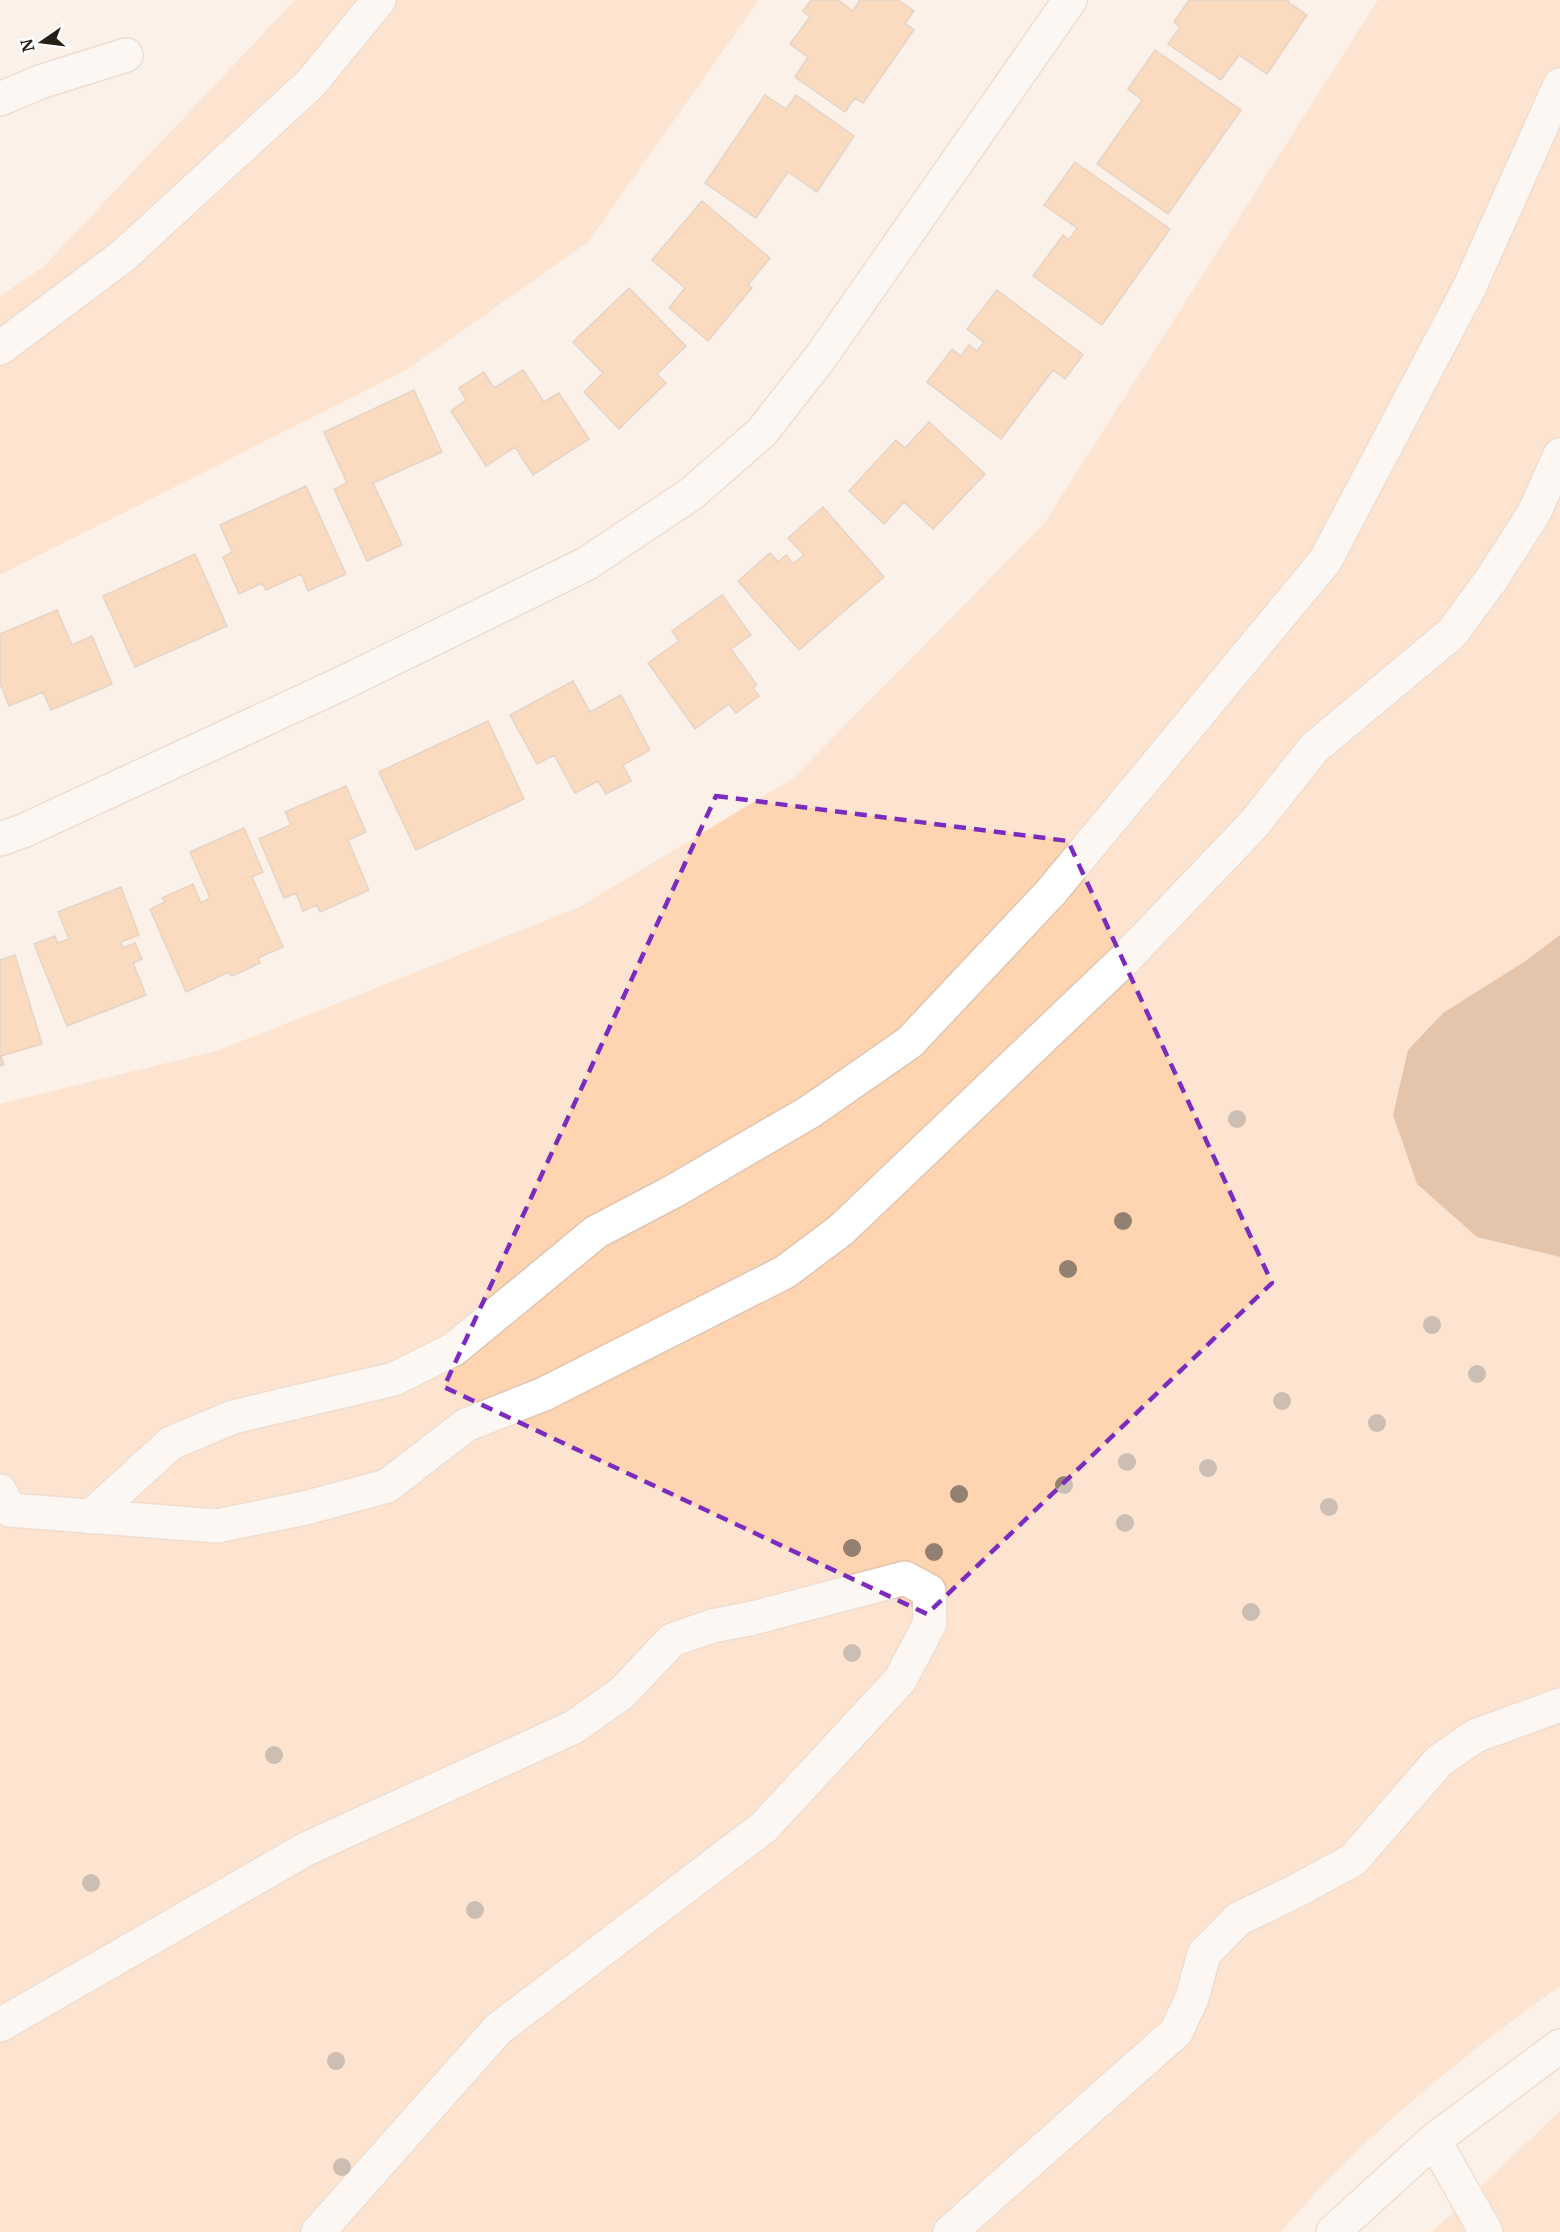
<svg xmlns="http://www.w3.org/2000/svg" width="1560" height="2232" font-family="Merriweather,serif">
<rect width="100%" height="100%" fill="#fcf1e9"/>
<path fill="#ffd5b1" d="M295,0H759L588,242L408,369L0,575V296L43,267Z
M1378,0H1560V1986C1460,2058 1361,2137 1281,2232H0V1104L219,1050L580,907L793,778L1043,525Z
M1560,2111V2232H1432Z"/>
<path fill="#c79162" d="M1560,935V1257L1477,1237L1417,1184L1393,1115L1408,1050L1443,1013L1524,962Z"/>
<path fill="#f8c08f" stroke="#cab19b" stroke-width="1.5" d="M811,0H838L853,11L860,0H898L914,11L905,23L914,30L863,103L855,98L845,112L795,77L808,57L790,44L810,17L803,11Z
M1189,0H1289L1288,2L1307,15L1267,74L1239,55L1221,80L1168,44L1180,27L1174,22Z
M1155,50L1241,110L1168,214L1097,164L1142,100L1128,89Z
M765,95L786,109L796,95L854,136L817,192L788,172L756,218L705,183Z
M1075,162L1170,229L1102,325L1033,276L1063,235L1069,240L1077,228L1044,205Z
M702,201L770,258L748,285L752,288L708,341L669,308L685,288L652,260Z
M629,288L686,346L657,374L666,383L619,429L584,392L603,373L573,342Z
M997,290L1083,355L1065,379L1053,370L1001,439L927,382L952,349L961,356L969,345L977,351L984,342L967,329Z
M523,370L544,402L559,393L589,439L533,475L515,447L486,466L451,411L466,400L459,388L484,372L494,388Z
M414,390L442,452L373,483L402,545L367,561L334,489L347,483L324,432Z
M929,422L985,474L933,529L904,502L884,524L849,491L896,440L905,448Z
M306,486L346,574L308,591L301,574L266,590L262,583L239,594L223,557L232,552L220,525Z
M823,507L884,577L799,650L738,581L770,553L778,562L786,555L793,564L804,555L788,538Z
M195,554L227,626L135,667L103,596Z
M722,595L751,635L731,649L757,685L753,688L759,696L736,713L729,704L695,729L648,663L679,641L672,631Z
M57,610L72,645L92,636L112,684L51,710L43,692L9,706L0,683V634Z
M573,681L590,712L621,695L650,750L623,765L631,781L606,794L598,781L575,793L554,755L537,764L510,715Z
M488,721L524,799L416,850L379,772Z
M346,786L366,832L348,840L369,890L320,912L317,905L303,911L296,893L284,898L259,839L291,825L285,812Z
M244,828L263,872L252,877L283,947L258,958L260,963L232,976L229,972L186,992L150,909L165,902L162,898L193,884L201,903L210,898L190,852Z
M121,887L139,935L121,942L123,948L135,943L142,959L133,963L146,995L67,1026L34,944L55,936L57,943L69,939L58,912Z
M15,955L42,1044L1,1056L4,1065L0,1066V960Z"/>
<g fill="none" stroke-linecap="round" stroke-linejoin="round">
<defs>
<path id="minor" d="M0,99L40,82L126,55
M0,348L123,256L311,83L379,0
M0,839L23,831L347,681L586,564L691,494L761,433L820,358L1070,0
M0,1491L10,1510L217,1526L305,1508L387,1486L466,1425L544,1394L785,1272L841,1230L1125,959L1254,824L1314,748L1452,633L1491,580L1534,513L1560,455
M90,1517L171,1443L233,1417L394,1379L454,1349L596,1232L674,1191L811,1111L910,1042L1051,892L1325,561L1469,288L1560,85
M0,2025L306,1849L574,1727L622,1693L672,1640L712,1626L753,1618L905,1578L929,1591L930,1623L900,1680L764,1827L498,2029L318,2232
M1434,2140L1486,2232
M950,2232L1176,2032L1192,1998L1204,1954L1238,1919L1294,1892L1353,1860L1439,1761L1475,1736L1560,1705
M1333,2232L1434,2140L1560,2046"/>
</defs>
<use href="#minor" stroke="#dfc5b0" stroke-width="36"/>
<use href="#minor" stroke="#fff" stroke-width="33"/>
</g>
<g fill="#928071">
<circle cx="1237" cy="1119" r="9"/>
<circle cx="1123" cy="1221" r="9"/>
<circle cx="1068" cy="1269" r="9"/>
<circle cx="1432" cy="1325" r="9"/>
<circle cx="1477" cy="1374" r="9"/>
<circle cx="1282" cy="1401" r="9"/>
<circle cx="1377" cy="1423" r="9"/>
<circle cx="1127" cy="1462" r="9"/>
<circle cx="1208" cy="1468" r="9"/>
<circle cx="1064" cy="1485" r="9"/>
<circle cx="959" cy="1494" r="9"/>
<circle cx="1329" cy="1507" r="9"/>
<circle cx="1125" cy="1523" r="9"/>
<circle cx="852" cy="1548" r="9"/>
<circle cx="934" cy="1552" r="9"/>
<circle cx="1251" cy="1612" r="9"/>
<circle cx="852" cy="1653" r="9"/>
<circle cx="274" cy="1755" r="9"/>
<circle cx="91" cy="1883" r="9"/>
<circle cx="475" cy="1910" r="9"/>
<circle cx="336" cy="2061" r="9"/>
<circle cx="342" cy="2167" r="9"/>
</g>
<path d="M0 0H1560V2232H0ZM716,796L1068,841L1272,1283L927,1614L444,1387Z" fill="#fcf1e9" fill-opacity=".55" fill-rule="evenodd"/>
<path fill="none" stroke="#7b2cbf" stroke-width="4.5" stroke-dasharray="12 8" stroke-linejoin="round" d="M716,796L1068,841L1272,1283L927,1614L444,1387Z"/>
<g transform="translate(42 42) rotate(256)" stroke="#ffffff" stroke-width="4.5" paint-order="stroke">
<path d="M0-4.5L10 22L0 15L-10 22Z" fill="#271e16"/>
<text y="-9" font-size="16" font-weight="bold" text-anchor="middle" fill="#271e16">N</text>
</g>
</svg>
